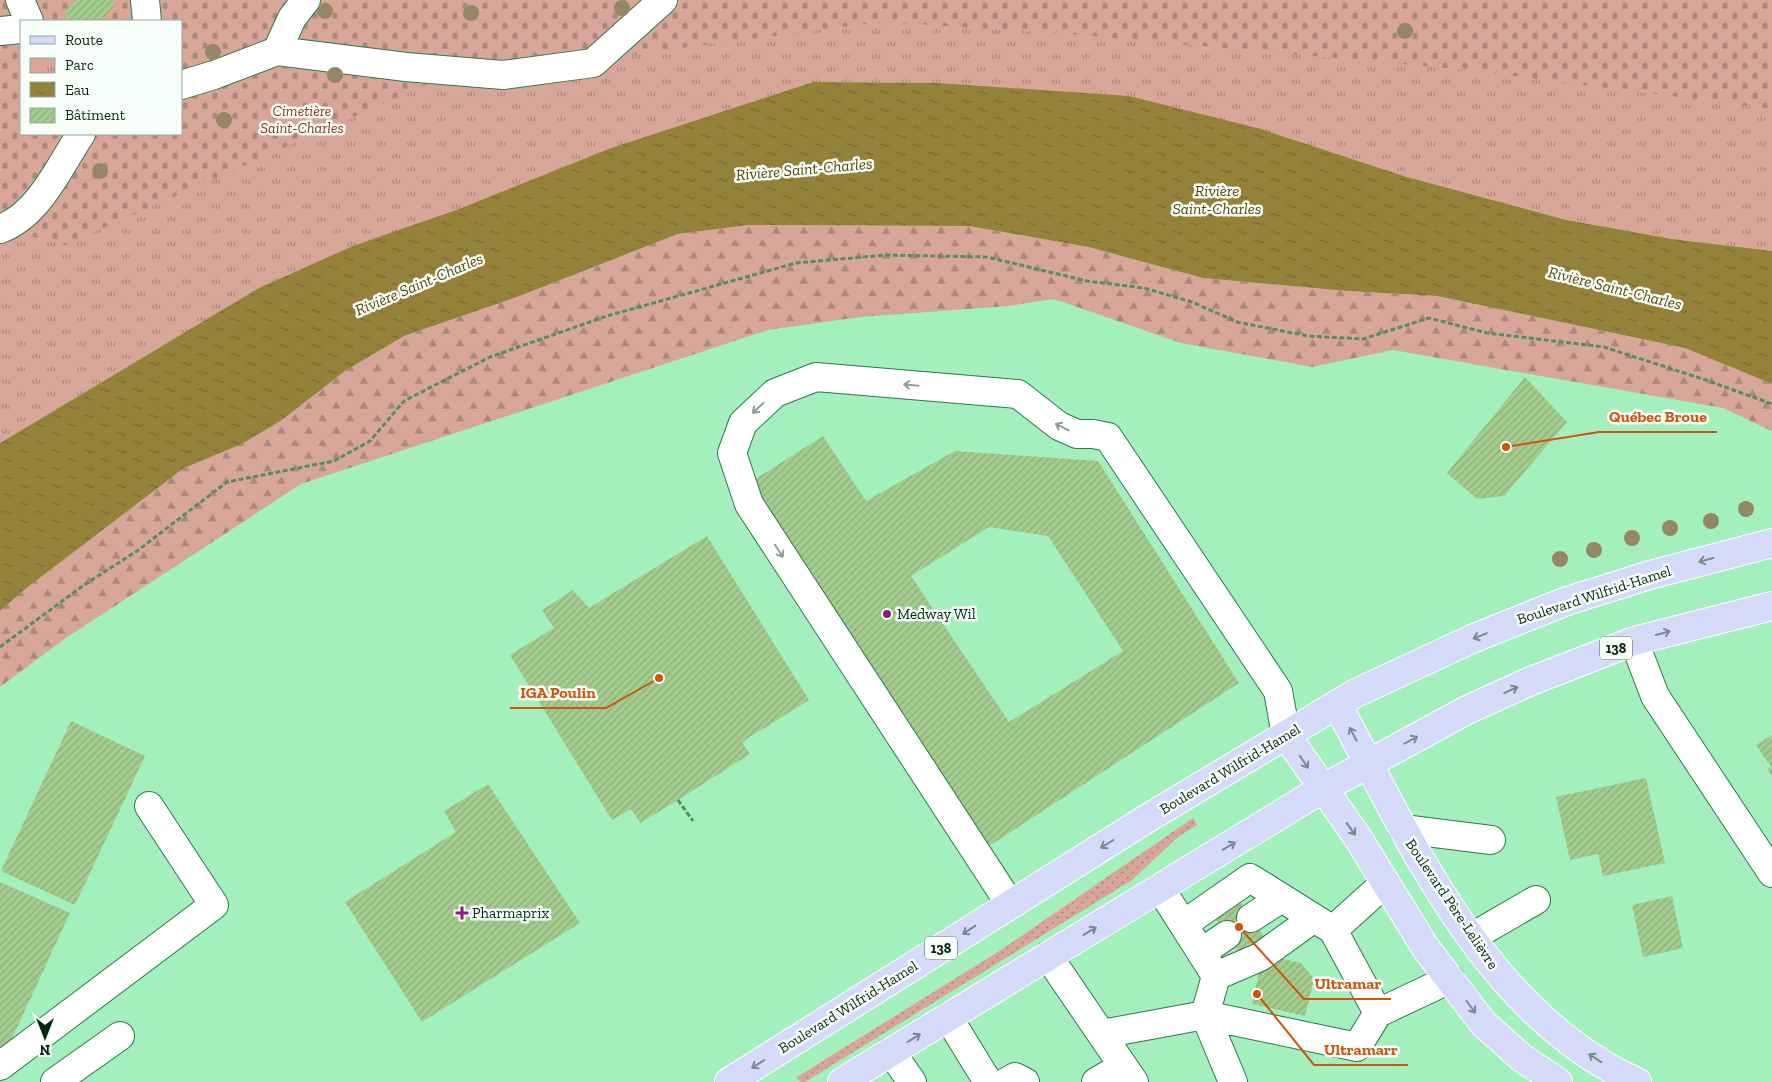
<svg xmlns="http://www.w3.org/2000/svg" width="1772" height="1082" font-family="'Zilla Slab',serif">
<defs>
<pattern id="grass-dots" width="8" height="8" patternUnits="userSpaceOnUse" patternTransform="scale(1.25)"><rect width="8" height="8" fill="#d8a699"/><path d="M2 2h.1M6 6h.1" fill="none" stroke="#ad877c" stroke-width="1.8" stroke-linecap="round"/></pattern>
<pattern id="forest-firs" width="22" height="20" patternUnits="userSpaceOnUse" patternTransform="scale(1.25)"><rect width="22" height="20" fill="#d8a699"/><path d="M5 1l3.5 6h-7zM16 11l3.5 6h-7z" fill="#ad877c"/></pattern>
<pattern id="cemetery-stones" width="16" height="16" patternUnits="userSpaceOnUse" patternTransform="scale(1.25)"><rect width="16" height="16" fill="#d8a699"/><path d="M2 7V4a2 2 0 0 1 4 0v3zM10 15v-3a2 2 0 0 1 4 0v3z" fill="#ad877c"/></pattern>
<pattern id="park-tufts" width="24" height="20" patternUnits="userSpaceOnUse" patternTransform="scale(1.25)"><rect width="24" height="20" fill="#d8a699"/><path d="M3 7l-1-3M5 7V3M7 7l1-3M15 17l-1-3M17 17v-4M19 17l1-3" fill="none" stroke="#ad877c"/></pattern>
<pattern id="water-ripples" width="26" height="14" patternUnits="userSpaceOnUse" patternTransform="scale(1.25)"><rect width="26" height="14" fill="#95823a"/><path d="M2 4q2-2 4 0t4 0M15 11q2-2 4 0t4 0" fill="none" stroke="#786a30"/></pattern>
<pattern id="building-hatch" width="6" height="6" patternUnits="userSpaceOnUse" patternTransform="scale(1.25)"><rect width="6" height="6" fill="#a4cc8e"/><path d="M-1 1l2-2M0 6l6-6M5 7l2-2" fill="none" stroke="#8caf7a"/></pattern>
</defs>
<rect width="100%" height="100%" fill="#a4efbe"/>
<path fill="url(#grass-dots)" d="M1193,818L1197,825L1178,837L1132,880L805,1082H800L797,1077L1001,950Z"/>
<path fill="url(#forest-firs)" d="M748,225L969,226L1088,247L1203,278L1347,291L1437,296L1685,348L1772,384V431L1723,408L1393,350L1312,367L1181,343L1054,299L1008,306L861,317L768,330L301,484L66,638L0,687V611L24,590L184,468L242,444L282,420L345,371L404,336L517,297L678,234Z"/>
<path fill="url(#cemetery-stones)" fill-rule="evenodd" d="M0,0H1772V204L802,65L0,417ZM21,21H181V134H21Z"/>
<path fill="url(#park-tufts)" d="M883,22L1069,34L1468,70L1772,109V251L1672,239L1567,220L1407,177L1261,129L1129,96L938,83L813,82L611,148L459,209L353,246L259,288L0,443L1,229L65,245L439,79Z"/>
<path fill="url(#water-ripples)" d="M813,82L938,83L1129,96L1261,129L1407,177L1567,220L1672,239L1772,251V384L1685,348L1437,296L1347,291L1203,278L1088,247L969,226L748,225L678,234L517,297L404,336L345,371L282,420L242,444L184,468L24,590L0,611V443L259,288L353,246L459,209L611,148Z"/>
<path fill="url(#building-hatch)" fill-rule="evenodd" d="M76,0H111L116,5L100,21H63L68,16L64,11Z
M1525,377L1567,422L1504,496L1477,499L1447,473Z
M823,436L866,501L955,451L1098,461L1239,683L986,848L752,481ZM989,527L1048,536L1123,651L1009,722L911,576Z
M707,536L809,700L742,742L750,754L678,800L640,823L631,809L612,820L510,655L554,628L542,610L573,590L589,608Z
M71,721L145,756L75,905L1,871Z
M1772,735V777L1767,769L1771,767L1756,745Z
M1646,778L1665,863L1603,876L1598,854L1570,860L1556,797Z
M488,784L580,923L422,1022L345,902L456,832L444,811Z
M0,882L70,913L1,1062L0,1061Z
M1235,895L1268,943L1244,960L1211,912Z
M1672,896L1683,948L1643,957L1632,905Z
M1279,958L1301,963L1314,979L1305,1016L1252,1004L1259,973Z"/>
<g fill="none" stroke-linecap="round" stroke-linejoin="round">
<defs>
<path id="minor" d="M20,0L29,21
M145,0L147,21
M0,31L21,29
M277,51L292,18L306,0
M181,85L214,75L277,51L406,67L503,75L593,63L663,0
M0,229C39,215 59,167 81,134
M1634,641L1655,696L1772,873
M1403,829L1491,840
M1010,904L749,504L732,453L743,423L775,393L816,377L1018,394L1059,426L1077,434H1093L1108,437L1278,691L1286,735
M1251,918L1282,898
M1184,924L1250,878L1333,930L1385,883
M1333,930L1378,1013L1450,979
M1472,937L1536,900
M1202,952L1227,935
M1048,956L1134,1082
M1216,976L1260,957L1314,918
M1205,1015L1357,1047L1378,1013
M1205,1015L1233,1082
M948,1017L988,1082
M1102,1034L1205,1015L1216,976L1160,888
M891,1052L912,1082
M0,1066L214,905L149,806
M55,1082L120,1036
M1006,1082L1015,1077L1025,1082
M1096,1082L1123,1066"/>
<path id="major" d="M1337,704C1411,842 1486,1014 1637,1082
M1286,735L1358,838L1425,947L1483,1023L1522,1058L1558,1082
M729,1082L1148,818L1356,693L1472,639L1567,601L1650,575L1772,543
M842,1082L1322,789L1467,710L1531,681L1634,641L1772,606"/>
</defs>
<use href="#minor" stroke="#2d784d" stroke-width="30"/>
<use href="#major" stroke="#fff" stroke-width="30"/>
<path stroke="#568c6a" stroke-width="3" stroke-dasharray="5 2.5" stroke-linecap="butt" d="M0,647L84,585L137,551L227,482L334,461L370,441L404,401L490,357L607,316L796,263L886,255L987,257L1087,281L1144,288L1192,302L1237,322L1308,336L1363,339L1429,318L1487,333L1604,347L1706,380L1772,404
M678,800L693,821"/>
<use href="#minor" stroke="#fff" stroke-width="28"/>
<use href="#major" stroke="#d4daf8" stroke-width="28"/>
</g>
<g fill="#958665">
<circle cx="622" cy="8" r="8"/>
<circle cx="325" cy="11" r="8"/>
<circle cx="471" cy="13" r="8"/>
<circle cx="1405" cy="31" r="8"/>
<circle cx="213" cy="52" r="8"/>
<circle cx="335" cy="75" r="8"/>
<circle cx="224" cy="120" r="8"/>
<circle cx="100" cy="171" r="8"/>
<circle cx="1746" cy="509" r="8"/>
<circle cx="1711" cy="521" r="8"/>
<circle cx="1670" cy="528" r="8"/>
<circle cx="1632" cy="538" r="8"/>
<circle cx="1594" cy="550" r="8"/>
<circle cx="1560" cy="559" r="8"/>
</g>
<defs><path id="oneway-shaft" d="M-6 0H5M1.5-3L5.5 0L1.5 3" fill="none" stroke-width="1.6" stroke-linecap="round" stroke-linejoin="round" transform="scale(1.25)"/></defs>
<g stroke="#8e9d95">
<use href="#oneway-shaft" transform="translate(911 385) rotate(-175)"/>
<use href="#oneway-shaft" transform="translate(758 408) rotate(137)"/>
<use href="#oneway-shaft" transform="translate(1062 427) rotate(-153)"/>
<use href="#oneway-shaft" transform="translate(779 551) rotate(57)"/>
</g>
<g stroke="#778991">
<use href="#oneway-shaft" transform="translate(1706 560) rotate(165)"/>
<use href="#oneway-shaft" transform="translate(1663 633) rotate(-15)"/>
<use href="#oneway-shaft" transform="translate(1480 636) rotate(158)"/>
<use href="#oneway-shaft" transform="translate(1511 690) rotate(-25)"/>
<use href="#oneway-shaft" transform="translate(1353 734) rotate(-118)"/>
<use href="#oneway-shaft" transform="translate(1411 740) rotate(-28)"/>
<use href="#oneway-shaft" transform="translate(1304 762) rotate(56)"/>
<use href="#oneway-shaft" transform="translate(1351 829) rotate(54)"/>
<use href="#oneway-shaft" transform="translate(1107 844) rotate(148)"/>
<use href="#oneway-shaft" transform="translate(1229 846) rotate(-31)"/>
<use href="#oneway-shaft" transform="translate(969 930) rotate(147)"/>
<use href="#oneway-shaft" transform="translate(1090 931) rotate(-31)"/>
<use href="#oneway-shaft" transform="translate(1471 1007) rotate(53)"/>
<use href="#oneway-shaft" transform="translate(914 1038) rotate(-32)"/>
<use href="#oneway-shaft" transform="translate(1595 1058) rotate(-146)"/>
<use href="#oneway-shaft" transform="translate(758 1064) rotate(148)"/>
</g>
<g fill="#8d1b7d" stroke="#f7fef9" stroke-width="2">
<circle cx="887" cy="614" r="5"/>
<path d="M459.5 905.5h5v5h5v5h-5v5h-5v-5h-5v-5h5z"/>
</g>
<g text-anchor="middle" dominant-baseline="central" stroke-width="5" stroke-linejoin="round" paint-order="stroke">
<g fill="#f7fef9" stroke="#4e6658" stroke-width="1">
<rect x="1600" y="636.5" width="32" height="23" rx="4"/>
<rect x="925" y="936.5" width="32" height="23" rx="4"/>
</g>
<g font-size="14" font-weight="bold" fill="#052513">
<text x="1616" y="648">138</text>
<text x="941" y="948">138</text>
</g>
<g font-size="15" font-style="italic" fill="#89311c" stroke="#f7fef9">
<text x="302" y="111">Cimetière<tspan x="302" dy="17">Saint-Charles</tspan></text>
</g>
<g font-size="15" fill="#052513" stroke="#f7fef9">
<text transform="translate(1594 595) rotate(-18)">Boulevard Wilfrid-Hamel</text>
<text transform="translate(1230 769) rotate(-31)">Boulevard Wilfrid-Hamel</text>
<text transform="translate(1452 904) rotate(56)">Boulevard Père-Lelièvre</text>
<text transform="translate(848 1007) rotate(-32)">Boulevard Wilfrid-Hamel</text>
</g>
<g font-size="15" fill="#052513" stroke="#f7fef9" text-anchor="start">
<text x="897" y="614">Medway Wil</text>
<text x="472" y="913">Pharmaprix</text>
</g>
<g font-size="16" font-style="italic" fill="#53460c" stroke="#f7fef9">
<text transform="translate(804 169) rotate(-5)">Rivière Saint-Charles</text>
<text x="1217" y="190">Rivière<tspan x="1217" dy="18">Saint-Charles</tspan></text>
<text transform="translate(419 284) rotate(-23)">Rivière Saint-Charles</text>
<text transform="translate(1615 288) rotate(14)">Rivière Saint-Charles</text>
</g>
</g>
<path fill="none" stroke="#d1540d" stroke-width="2" d="M1506 447L1599 432H1717M659 678L606 708H510M1239 927L1304 999H1391M1257 994L1314 1065H1408"/>
<g fill="#d1540d" stroke="#f7fef9" stroke-width="2">
<circle cx="1506" cy="447" r="5"/>
<circle cx="659" cy="678" r="5"/>
<circle cx="1239" cy="927" r="5"/>
<circle cx="1257" cy="994" r="5"/>
</g>
<g font-size="16" text-anchor="middle" font-weight="bold" fill="#d1540d" stroke="#f7fef9" stroke-width="5" stroke-linejoin="round" paint-order="stroke">
<text x="1658" y="422">Québec Broue</text>
<text x="558" y="698">IGA Poulin</text>
<text x="1348" y="989">Ultramar</text>
<text x="1361" y="1055">Ultramarr</text>
</g>
<rect x="20" y="20" width="162" height="115" fill="#f7fef9" stroke="#96a79d"/>
<rect x="30" y="36" width="25" height="8" fill="#d4daf8" stroke="#96a79d"/>
<text x="65" y="45" font-size="15" fill="#052513">Route</text>
<rect x="30" y="58" width="25" height="15" fill="url(#park-tufts)" stroke="#96a79d"/>
<text x="65" y="70" font-size="15" fill="#052513">Parc</text>
<rect x="30" y="82" width="25" height="15" fill="url(#water-ripples)" stroke="#96a79d"/>
<text x="65" y="95" font-size="15" fill="#052513">Eau</text>
<rect x="30" y="108" width="25" height="15" fill="url(#building-hatch)" stroke="#96a79d"/>
<text x="65" y="120" font-size="15" fill="#052513">Bâtiment</text>
<g transform="translate(45 1037) rotate(180)" stroke="#f7fef9" stroke-width="4" paint-order="stroke">
<path d="M0-4L9 19L0 12L-9 19Z" fill="#052513"/>
<text y="-8" font-size="14" font-weight="bold" text-anchor="middle" fill="#052513">N</text>
</g>
</svg>
